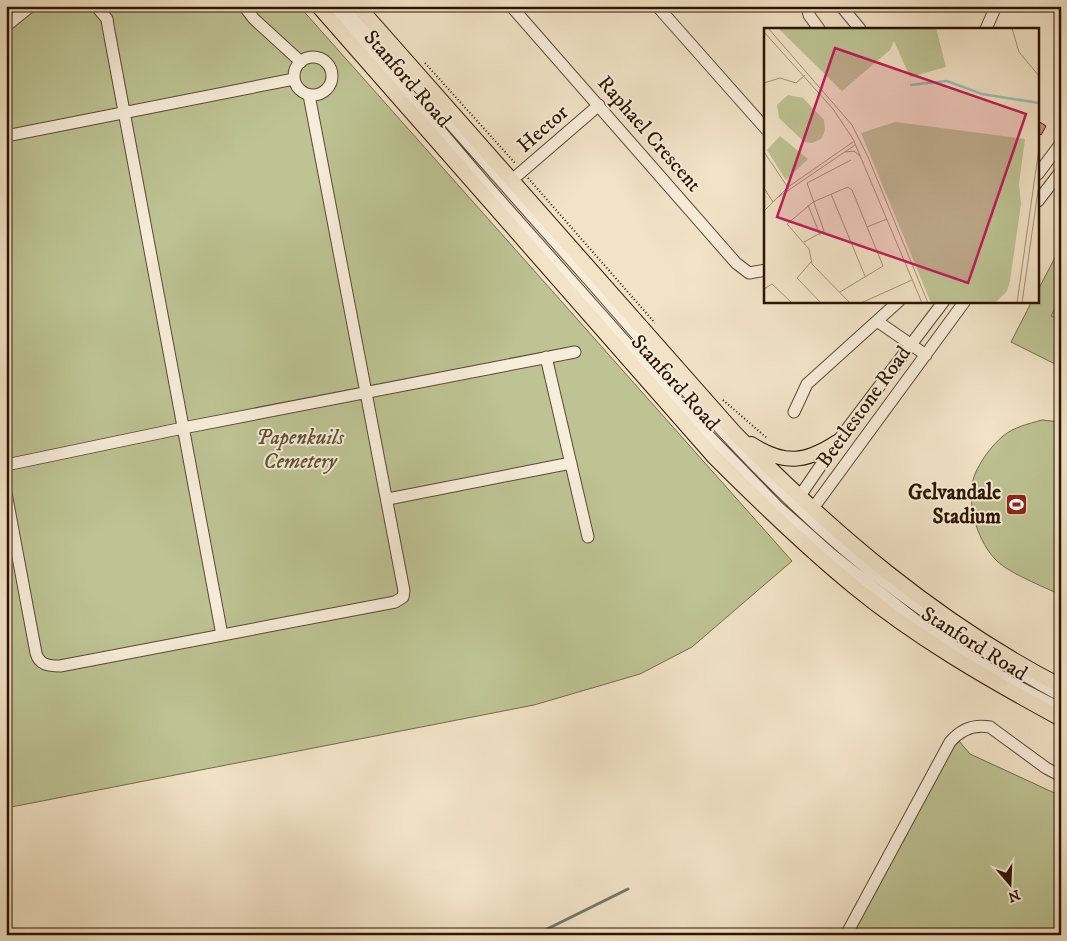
<svg xmlns="http://www.w3.org/2000/svg" width="1067" height="941" font-family="'IM FELL DW Pica',serif">
<rect width="100%" height="100%" fill="#f2e3c7"/>
<filter id="stains"><feTurbulence type="fractalNoise" baseFrequency=".004" numOctaves="4"/><feColorMatrix values="0 0 0 0 .2 0 0 0 0 .09 0 0 0 0 .02 0 0 0 .5 -.17"/></filter>
<radialGradient id="worn" r=".72"><stop offset=".6" stop-color="#630" stop-opacity="0"/><stop offset="1" stop-color="#630" stop-opacity=".3"/></radialGradient>
<path fill="#bdc393" stroke="#756b4a" d="M6,6H299L792,561L692,647L640,674L534,705L6,808Z
M1061,246V367L1011,342L1032,301H1038V290Z
M1042,420L1061,422V595C1044,587 1009,573 997,561C978,543 967,506 973,480C977,465 991,446 1003,436C1014,427 1028,424 1042,420Z
M959,741L970,754L1061,796V935H846L950,742Z"/>
<path fill="#9cbdbc" stroke="#707971" d="M1061,296V320L1051,316Z"/>
<g fill="none" stroke-linecap="round" stroke-linejoin="round">
<path stroke="#707971" stroke-width="3" d="M535,935L628,889"/>
</g>
<path fill="#db9781" stroke="#2d1300" d="M1038,121L1046,126L1041,135L1038,133Z"/>
<g fill="none" stroke-linecap="round" stroke-linejoin="round">
<defs>
<path id="minor" d="M96,6L107,19L108,26L222,635
M244,6L254,19L301,62
M334,6L489,188L706,433L778,507L831,554L932,633L1013,684L1061,709
M348,6C428,99 509,190 590,281C656,356 721,434 793,503C872,580 964,643 1061,696
M511,6L736,263L749,273L766,270
M657,6L766,129
M807,6L809,15L819,29
M841,6L860,29
M6,26L31,6
M986,29L996,6
M294 76a19 19 0 1 1 38 0a19 19 0 1 1-38 0Z
M6,136L294,79
M1038,174L1061,143
M512,180L599,105
M1038,201L1061,171
M877,321L926,355
M546,357L588,537
M794,412L807,384L899,301
M6,465L183,428L575,352
M6,493L36,653C39,665 49,666 60,666L395,602L403,597L404,591L309,95
M388,499L571,463
M795,503L837,442L944,301
M808,515L965,301
M846,935L950,742C961,729 974,724 990,727L1046,768L1061,776"/>
<path id="major" d="M318,6L713,456C758,501 803,545 853,586C916,638 989,680 1061,719
M358,6L735,433C832,532 937,622 1061,686
M751,444C784,465 805,463 837,442"/>
</defs>
<use href="#minor" stroke="#5e4732" stroke-width="13"/>
<use href="#major" stroke="#2d1300" stroke-width="16"/>
<path stroke="#2d1300" stroke-width="2" stroke-dasharray="1 2.5" stroke-linecap="butt" d="M425,63L515,163
M528,178L655,323
M723,400L768,439"/>
<use href="#minor" stroke="#f7eddb" stroke-width="11"/>
<use href="#major" stroke="#f2e3c7" stroke-width="14"/>
</g>
<defs>
<symbol id="stadium-square" viewBox="-11 -11 22 22"><rect x="-9" y="-9" width="18" height="18" rx="4" fill="#8f2418" stroke="#f7eddb"/><path d="M0-5a6.5 5 0 1 0 0 10a6.5 5 0 1 0 0-10ZM-3.5-1.8h7v3.6h-7Z" fill="#fff"/></symbol>
</defs>
<g fill-rule="evenodd">
<use href="#stadium-square" x="1004" y="492" width="25" height="25"/>
</g>
<g text-anchor="middle" dominant-baseline="central" stroke-width="4" stroke-linejoin="round" paint-order="stroke">
<g font-size="21" fill="#2d1300" stroke="#f7eddb">
<text transform="translate(407 79) rotate(49)">Stanford Road</text>
<text transform="translate(543 129) rotate(-41)">Hector</text>
<text transform="translate(649 134) rotate(49)">Raphael Crescent</text>
<text transform="translate(675 383) rotate(48)">Stanford Road</text>
<text transform="translate(864 407) rotate(-54)">Beetlestone Road</text>
<text transform="translate(974 644) rotate(32)">Stanford Road</text>
</g>
<g font-size="21" font-style="italic" fill="#5f5133" stroke="#f7eddb">
<text x="300" y="438">Papenkuils<tspan x="300" dy="24">Cemetery</tspan></text>
</g>
<g font-size="21" font-weight="bold" fill="#2d1300" stroke="#f7eddb" text-anchor="end">
<text x="1001" y="493">Gelvandale<tspan x="1001" dy="24">Stadium</tspan></text>
</g>
</g>
<g transform="translate(764 28)">
<rect width="275" height="275" fill="#f2e3c7"/>
<path d="M14,0H172L182,39L146,49L130,13L126,22L78,63ZM24,67L39,70L60,92L61,102L57,111L48,115L40,114L15,90L13,77ZM131,94L261,111L255,156L257,176L246,253L243,263L231,275H167L97,105ZM16,108L44,131L22,152L3,122Z" fill="#bdc393"/>
<path fill="none" stroke="#9cbdbc" stroke-width="2.5" d="M146,57L183,53L218,66L275,75"/>
<path fill="none" stroke="#a39077" stroke-width="1" d="M4,0L88,97L104,129L164,275M248,0L255,24L275,48M0,4L69,81L89,111L158,275M0,55L16,50L32,55L41,47M0,124L25,161M81,124L90,123L96,128M0,160L9,174M67,166L101,248M13,170L91,117M44,177L56,207M0,183L24,159L89,114M103,199L123,191M40,214L60,203L43,155L87,132M47,234L33,250L57,275M0,261L8,256L28,275M76,264L119,238L88,162L84,159L49,174L23,196L45,221L48,236L86,275M97,275L148,252M253,275L275,120M258,275L275,156"/>
<path fill="#c2185b" fill-opacity="0.15" stroke="#c2185b" stroke-width="2.5" d="M71,20L262,86L204,255L13,189Z"/>
<rect width="275" height="275" fill="none" stroke="#2d1300" stroke-width="2.5"/>
</g>
<rect width="1067" height="941" fill="none" stroke="#f2e3c7" stroke-width="25"/>
<rect x="8" y="8" width="1052" height="926" fill="none" stroke="#2d1300" stroke-width="2.5"/>
<rect x="12" y="12" width="1042" height="916" fill="none" stroke="#2d1300"/>
<g transform="translate(1010 884) rotate(161)" stroke="#f7eddb" stroke-width="4" paint-order="stroke">
<path d="M0-4L9 19L0 12L-9 19Z" fill="#2d1300"/>
<text y="-8" font-size="14" font-weight="bold" text-anchor="middle" fill="#2d1300">N</text>
</g>
<rect width="100%" height="100%" filter="url(#stains)"/>
<rect width="100%" height="100%" fill="url(#worn)"/>
</svg>
